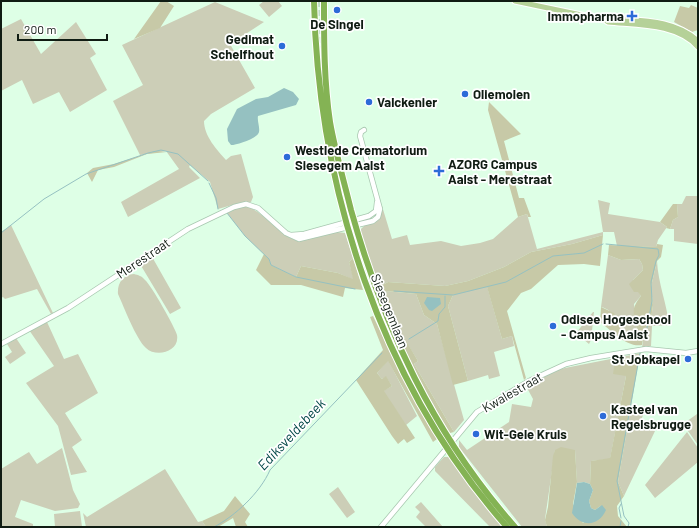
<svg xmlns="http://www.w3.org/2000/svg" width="699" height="528" font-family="Barlow,sans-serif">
<rect width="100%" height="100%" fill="#deffe6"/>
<path fill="#ccceb7" d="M264,1H278L282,6L269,17L259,5Z
M215,2L264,22L230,44L255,88L211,114L204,121C204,136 217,150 226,160L231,156L241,154L253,197L251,202H243L218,209L210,182L190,165L189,167L200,178L128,217L121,202L179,169L166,151L140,155L113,101L143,85L122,45Z
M21,19L41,54L76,22L96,54L90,58L107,90L70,112L59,92L33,104L22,80L1,91V29Z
M686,196H698V244L674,241V229H670L673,220L678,217L677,204H682Z
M598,200L610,203L608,214L660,222L667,227L658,240L656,247L617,246L614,232H603V235L572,244L531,252L504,267L468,281L445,286L388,282L379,287L361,233V229C371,218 379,228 382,206L392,239L407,235L410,245L441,241L461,246L480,243L493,239L518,217L527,214L537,249L603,232Z
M246,206C266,213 278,235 298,241L337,232L345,233L353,258L349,262L354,280L338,273L301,266L296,277L271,265L269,259L245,236L227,213L235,209Z
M11,225L53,313L51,314L37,289L5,299L3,297L1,298V232Z
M151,255L181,308L170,314L140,264Z
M608,255L621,260L639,259L642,264L643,270L633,280L641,296L634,304L637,333H625C614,324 617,311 601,307Z
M657,261C658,283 667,304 669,325L652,326L651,346L642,348L645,326L650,327L653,305L651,287Z
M134,274C138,275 142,276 145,280C151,285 175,327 177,335C180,352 156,358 146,348C136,339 124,307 118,294C117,283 123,275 134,274Z
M487,286L502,339L512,336L514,346L494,352L500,376L489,379L488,375L468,381L448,306L453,295Z
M386,291L416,294L424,315L437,324L464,420L454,432L414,364L418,361L394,322Z
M593,312H594L591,340L589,344L576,333Z
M47,322L64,359L78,354L98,393L65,413L82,440L72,447L87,472L71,475L58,426L26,383L54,366L29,330Z
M16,338L26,353L10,364L5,357L12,352L7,344Z
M641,353L639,359L615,361L626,376L610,459L591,461L590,484L584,482L577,483L575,450H555L545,519L547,527H522L459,447V440L467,450L509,422L512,404L531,407L533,399L526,386L552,372L565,368Z
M388,360L417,416L406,425L383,391L392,386L386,377L382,379L377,373Z
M631,406L645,411L639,424L655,431L624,496L618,482Z
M697,414L698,416V445L683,424Z
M687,432L698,448V462L655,498L645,485Z
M62,448L73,490L80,504L78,508L55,511L21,500L15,517L33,524V527H1V469L29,452L37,464Z
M444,457H450L502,527H490L435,471V467Z
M165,469L198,522L202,521L206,527H86L83,513L87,517Z
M338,487L355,512L347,518L329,494Z
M421,502L443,527H426L416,517L420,512L415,507Z
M80,511L82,527H55L54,514Z"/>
<path fill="#c7c9a7" d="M161,1H166L174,6L160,28L134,39Z
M691,5L698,8V30L692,32L674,22L680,6L689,8Z
M489,102L521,134L504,141L519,198H524L531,217H528L527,214L518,217L488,110Z
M155,151L167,152L147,154L114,167L98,170L92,182L87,173L93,168L114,164Z
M673,204H677L678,217L673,220L670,229L666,228L667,227L660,222Z
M603,235L600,266L584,264L558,265L531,289L521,293L507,311L526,378L524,380L512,336L502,339L487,287L453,295L448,306L468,381L453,385L437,324L424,315L416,294L386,291L396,321L395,322L418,361L414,364L454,432L450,433C420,384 399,340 379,287L388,282L445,286L468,281L504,267L531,252L572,244Z
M657,244L663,245L661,257L657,261L651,287L653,305L650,327H645L642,345C627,348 611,330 600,322L601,307L614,313L625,333L633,335L637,333C636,315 628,312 641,296L638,292H634L629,284L643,270L642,264L639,259L621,260L608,255L609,245L656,247Z
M264,254L269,259L271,265L296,277L301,266L338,273L353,279L349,262L353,258L363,290L345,288L343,297L301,285H271L256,270Z
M373,316L400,373L437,439L433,442L388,361L377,373L382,379L386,376L392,386L384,391L415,438L407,443L404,439L398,444L392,436L356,380L383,350L370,317Z
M639,359L618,482L624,496L617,506L618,516L627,527H547L545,520L548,507L553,456L555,450L561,447L575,450L577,482L573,504L583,523L602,505L595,510L591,508L589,501L593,490L590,484L591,461L610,458L626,376L613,374L615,361Z
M235,496L250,514L245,522L248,527H236L233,518L218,527H206L202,521L224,511Z"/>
<path fill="#95c1c1" d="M284,88L293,92L299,99L296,105L258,116C257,121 260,127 259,132C258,138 237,145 231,145L228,141L227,129L237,109L256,99L268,97Z
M427,297L440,298L441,304L432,311L429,310L424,303Z
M584,482L590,484L593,490L589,501L591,508L595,510L602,505L606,510C599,526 582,528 572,513L577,483Z"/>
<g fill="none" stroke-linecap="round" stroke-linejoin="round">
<path stroke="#95c1c1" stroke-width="1" d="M209,183L216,198L218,209
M227,213L245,236L269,259L271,265L296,277L355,289
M1,233L44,199L86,174L148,153L161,150L178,154L208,181
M606,244L658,249L659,255L656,261L651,282L652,301L647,328
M394,291L453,295L506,282L553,256L584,253L603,244
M409,339L438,321L439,314L445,307V296
M621,504L619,508L621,518
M214,527C235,516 260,493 270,470L382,353
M620,527L621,521
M628,527L629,523L624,516L617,481L640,353"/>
<path stroke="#bfddc6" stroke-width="6" stroke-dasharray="6 3" stroke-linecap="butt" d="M320,1L323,86"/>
<defs>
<path id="secondary" d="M291,235L304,234L369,216L376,211L377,202
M1,344L68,308L188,229L234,207L246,204L258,208L286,233L299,239L373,221L378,217L380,209L360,136L361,132L364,130
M381,527L477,412L529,381L566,364L591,358L646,349L686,353L698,351"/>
<path id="primary" d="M515,1L605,20L608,22C637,25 677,23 698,47
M605,20L609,18C639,21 674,19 698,41"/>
<path id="highway" d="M314,1C318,189 381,384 507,527
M324,1C324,41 324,82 330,122C335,151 344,181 351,210C384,328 433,434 515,527"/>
</defs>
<use href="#secondary" stroke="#a8c8b0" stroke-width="6"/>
<use href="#primary" stroke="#fff" stroke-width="7"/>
<use href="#highway" stroke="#fff" stroke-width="8"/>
<use href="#secondary" stroke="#fff" stroke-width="4.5"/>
<use href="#primary" stroke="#b5d198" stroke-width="5"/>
<use href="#highway" stroke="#84b354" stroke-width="6"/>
</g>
<g fill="#2d6bd8" stroke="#fff" stroke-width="1.5">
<circle cx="337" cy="10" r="4"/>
<path d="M630 10h4v4h4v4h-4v4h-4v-4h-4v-4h4z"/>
<circle cx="282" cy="46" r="4"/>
<circle cx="465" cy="94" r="4"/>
<circle cx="369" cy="102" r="4"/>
<circle cx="287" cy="157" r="4"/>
<path d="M437 165h4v4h4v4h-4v4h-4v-4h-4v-4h4z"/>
<circle cx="553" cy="326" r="4"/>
<circle cx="688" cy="359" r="4"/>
<circle cx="603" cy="416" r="4"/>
<circle cx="476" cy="434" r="4"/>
</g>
<g text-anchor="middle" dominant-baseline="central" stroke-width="3.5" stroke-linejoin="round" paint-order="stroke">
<g font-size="13" font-weight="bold" fill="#101c13" stroke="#fff" text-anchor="start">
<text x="624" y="16" text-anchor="end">Immopharma</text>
<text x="337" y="24" text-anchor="middle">De Singel</text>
<text x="274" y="39" text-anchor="end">Gedimat<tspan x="274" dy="15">Schelfhout</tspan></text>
<text x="473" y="94">Oliemolen</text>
<text x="377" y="102">Valckenier</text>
<text x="295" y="150">Westlede Crematorium<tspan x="295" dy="15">Siesegem Aalst</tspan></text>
<text x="448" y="164">AZORG Campus<tspan x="448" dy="15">Aalst - Merestraat</tspan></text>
<text x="561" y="319">Odisee Hogeschool<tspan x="561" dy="15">- Campus Aalst</tspan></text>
<text x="680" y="359" text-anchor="end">St Jobkapel</text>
<text x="611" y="409">Kasteel van<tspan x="611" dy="15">Regelsbrugge</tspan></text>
<text x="484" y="434">Wit-Gele Kruis</text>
</g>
<g font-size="13" fill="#101c13" stroke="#fff">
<text transform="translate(143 258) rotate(-34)">Merestraat</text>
<text transform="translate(390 311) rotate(68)">Siesegemlaan</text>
<text transform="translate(512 392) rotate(-30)">Kwalestraat</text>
</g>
<g font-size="14" font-style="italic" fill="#004646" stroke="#fff">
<text transform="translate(291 434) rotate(-47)">Ediksveldebeek</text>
</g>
</g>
<rect width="699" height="528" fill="none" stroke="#101c13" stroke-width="4"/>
<path d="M18 34v6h89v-6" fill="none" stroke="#101c13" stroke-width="2"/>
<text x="24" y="34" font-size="12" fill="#101c13" stroke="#ffffff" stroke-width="3" paint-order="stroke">200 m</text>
</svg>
